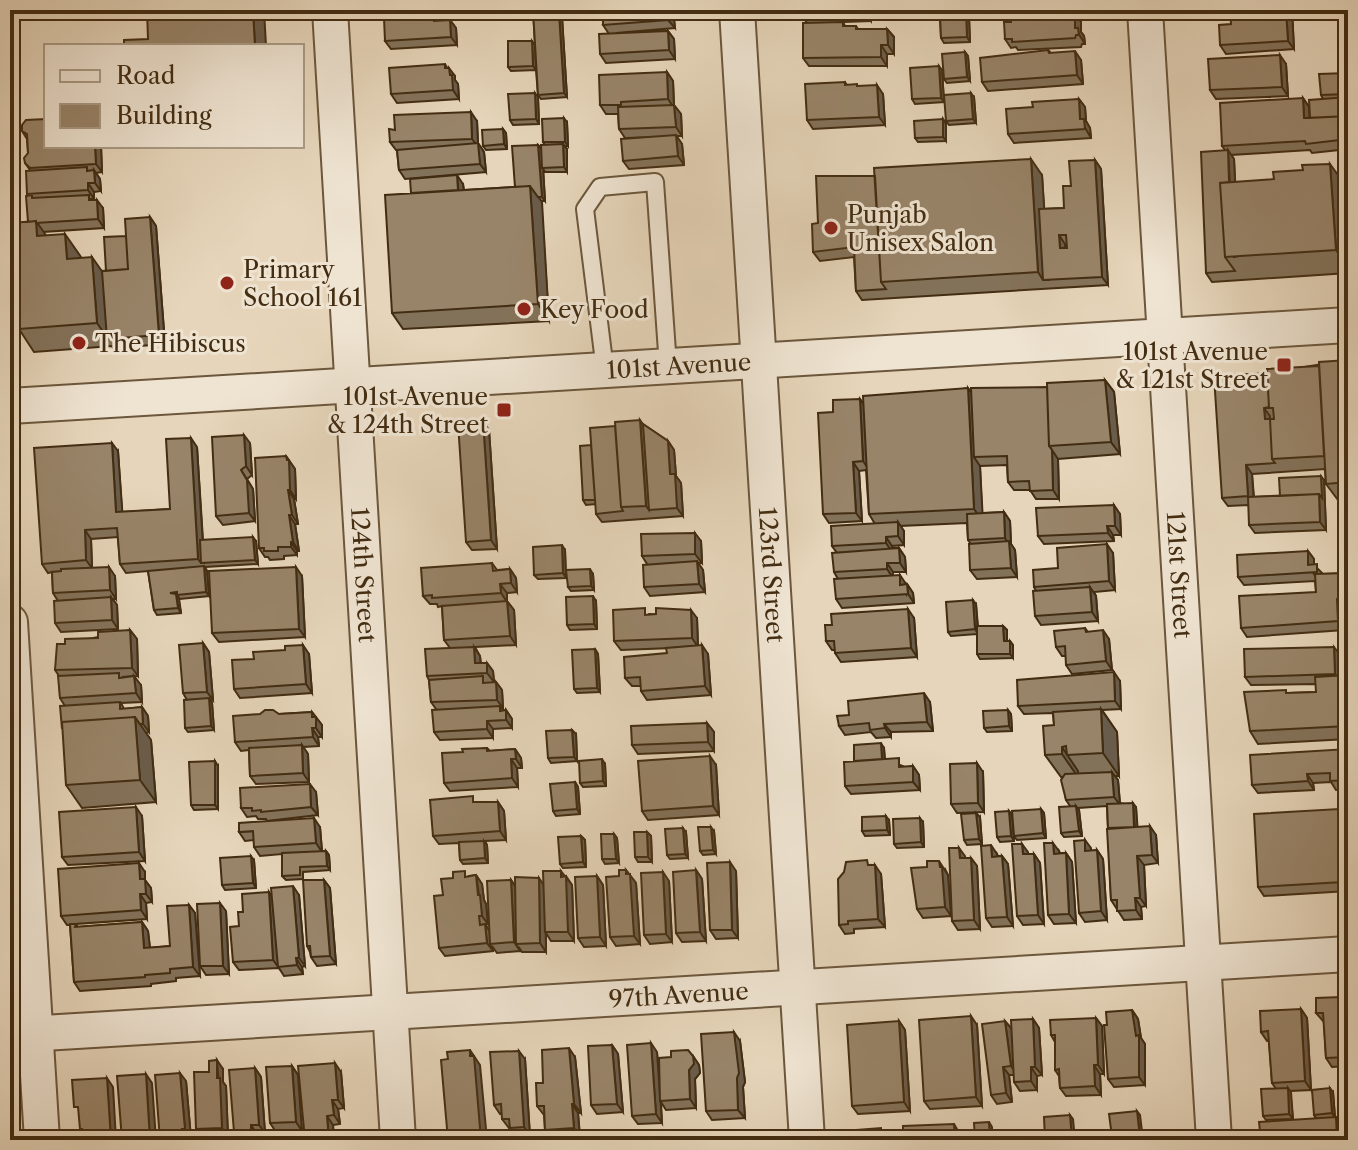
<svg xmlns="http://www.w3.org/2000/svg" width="1358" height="1150" font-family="'Libre Caslon Text',serif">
<rect width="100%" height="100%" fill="#e6d5ba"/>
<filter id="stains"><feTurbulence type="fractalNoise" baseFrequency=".0025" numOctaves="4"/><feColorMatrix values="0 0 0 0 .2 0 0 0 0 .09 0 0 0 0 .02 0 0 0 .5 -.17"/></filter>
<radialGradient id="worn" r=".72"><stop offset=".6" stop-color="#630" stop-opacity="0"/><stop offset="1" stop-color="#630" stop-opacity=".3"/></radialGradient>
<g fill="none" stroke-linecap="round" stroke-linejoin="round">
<defs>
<path id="lane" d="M605,370L585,209L600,187L655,182L668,366"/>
<g id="street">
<path id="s1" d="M330,10L398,1140"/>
<path id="s2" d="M737,10L807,1140"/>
<path id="s3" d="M1145,10L1214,1140"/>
<path id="s4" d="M10,406L1348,325"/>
<path d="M10,622L42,1140"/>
<path id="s5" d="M10,1035L1348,954"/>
</g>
</defs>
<use href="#lane" stroke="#6c573c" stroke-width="20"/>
<use href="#street" stroke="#6c573c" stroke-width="38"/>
<use href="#lane" stroke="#efe4d2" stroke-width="16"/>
<use href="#street" stroke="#efe4d2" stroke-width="34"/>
</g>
<path fill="#83725a" stroke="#432d12" stroke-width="2" d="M533,10H560L562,17L567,97L541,99L538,95L536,70L511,71L508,67L535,45Z
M673,10L675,28L616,33L668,31L674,39L675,59L606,63L600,54L609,34L603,25Z
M801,10H871V21L843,22L845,26H856L858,29H887L894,37V54H887V66H809L803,58L807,23L802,15Z
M913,10H941V14L969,17L970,42L944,43L941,38L940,18L917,20L913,15Z
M1218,10H1292L1294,49L1226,54L1220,45L1231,24V15L1222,16Z
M450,20L456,28L457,45L391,49L385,41L438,21Z
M1081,22V32L1084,36L1085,44H1082L1081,47L1018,50L1016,47L1011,48L1005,39Z
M1048,50L1051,53L1081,60L1083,84L988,91L982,82Z
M965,52L968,56L970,81L947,83L944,79Z
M1286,64L1288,96L1216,99L1210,90Z
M447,68L455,76V80L458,84L459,99L397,103L391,94Z
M942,70L944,102L915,104L912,99Z
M667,72L673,81L674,105L681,114L682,136H676L682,144L684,165L629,169L623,161L654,137L625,138L619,129L618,114H606L600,105Z
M1348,73V149L1312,153L1310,150L1231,155L1234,159L1235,182L1346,186L1348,214V273L1212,282L1206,273L1225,150L1222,146L1303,98L1309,107L1323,99L1321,95Z
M845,82L847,85L858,86L883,94L885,125L813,129L807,120Z
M538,97L539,124L513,125L510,120Z
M974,97L976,123L949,125L946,121Z
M1079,99L1085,107L1086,121L1090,128L1091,138L1014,143L1008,134L1033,107Z
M943,119L946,124V141L918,142L915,138Z
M477,121L478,143L484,152L486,172L405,179L399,170L397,150H396L390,142Z
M567,122L568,146H565L567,149V172H545L543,169L545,201H541L549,321L403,329L392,313L411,193L463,184L464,190L515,187L538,145L541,149L545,145L543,142Z
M503,129L506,133L507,149L486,150L483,146Z
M22,131L46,146H101L102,172L96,173L100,179L101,191L94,192V199H92L103,208L104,228L43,232L46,236L102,271H106L126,236L150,217L156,226L165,344L113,348L112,346L34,352L19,329L28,222V196L27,194L30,170L25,163L28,153L27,139Z
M1095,160L1101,169L1108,285L862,300L856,291L854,257L820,261L813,252L818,223L1042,175L1044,209L1064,208L1071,186Z
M1348,360V500H1338L1326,484L1325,469L1252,474L1254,497L1280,496L1324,480L1326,530L1255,533L1249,525V505L1228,506L1222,498L1267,373Z
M1105,380L1114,392L1120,454L1058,459L1059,499H1036L1030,490H1014L1008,482L1007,465L980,466L982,513L1004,512L1010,521L1011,544L1015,550L1017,577L977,579L970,570L971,544L968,540L967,523L900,526L904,531V545L892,546V548H899L905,557L906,572H893V575L907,584L913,593L914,603L842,608L836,599L838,579L834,572L837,553L832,546L875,524L869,514L866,470L859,471L862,521L829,523L823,514L833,412L860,399L863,404L968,388L971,393L1047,387Z
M643,424L668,441L674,450L676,476L681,483L683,516L602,522L596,514V504L586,505L583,500L591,445Z
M489,430L497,549L472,550L466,542Z
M250,443L252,475L247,479L253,489L255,521L223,525L216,516Z
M197,447L203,540L256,541L258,564L205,567L207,571L209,596L180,599L178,597L181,613L157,615L154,610L148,571L126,573L120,564L118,537L91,539L92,568L115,576L116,599H112L117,605L118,629L61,632L55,623L58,601L53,593L52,572L48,573L42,564L118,451L122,512L170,509Z
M286,456L295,469L296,499H294L298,524H295L299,551H297V555L284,556V559L270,560L268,557H265L259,548Z
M1120,514L1121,535H1113L1114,541L1044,544L1038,536Z
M701,541L702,563H698L703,570L705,592L650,596L644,587L647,564L642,556Z
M565,550L566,578L538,579L534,575Z
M1308,551L1314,559V565L1323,574L1348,573V607L1343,608L1344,630L1247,637L1241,628L1316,592L1315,581L1244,585L1238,577Z
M1113,553L1115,590L1094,592L1096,596L1098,621L1041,625L1035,616L1036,591L1034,587L1058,568Z
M492,563L497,570L510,569L516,578L517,592L507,593V601L514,610L516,645L475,647L480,656L481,663H487L493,671L494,682H496L502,690L503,708H502L503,711L506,710L512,719V728L493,729V738L440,740L434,732L436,709L431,702L429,680L427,676L450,648L444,640L442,606L438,607L437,604H430L423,596Z
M593,574L594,590L571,591L568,587Z
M302,576L305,637L219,642L212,633Z
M596,601L597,629L570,630L567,625Z
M976,604L978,626H1003L1007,630V641H1010L1013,645V658L980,659L977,654V634L951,636L948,632Z
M649,614L697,618L698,646L708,654L711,695L647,700L641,691V686H632L625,678L667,653L674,648L621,650L614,641Z
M914,618L917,657L841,662L835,653V650H832L826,641Z
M1085,628L1088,632L1109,639L1112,670L1072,674L1066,665V656H1062L1056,647Z
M130,630L137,639L138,676L122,677L141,685L142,702L121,703L124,709L142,707L148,716L149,732L146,733L151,740L156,802L82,808L66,785L65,706L60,698L59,676L55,670L65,644Z
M203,643L209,652L213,700L211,701L212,703L214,730L188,732L185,728L187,700L183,693Z
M595,649L598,654L600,692L577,693L574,689Z
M309,654L312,693L240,698L234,689L254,659Z
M1341,656V675H1348V739L1258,744L1250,731L1289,693L1316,692V684L1251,685L1245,677Z
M1120,681L1121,709L1102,710L1117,732L1119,776H1115L1118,780L1120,803L1136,807L1137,827L1156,835L1158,863L1144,865L1146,906L1141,907L1142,919L1124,920L1111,900L1107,806L1078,808L1079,810L1082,836L1064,837L1061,833L1070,806L1066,800L1063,777H1061L1045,755L1054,725L1053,713L1024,714L1018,706Z
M930,702L933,731L891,732V737L876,738L871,732L845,735L839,726Z
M1008,710L1011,714L1012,731L987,732L984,728Z
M312,712L322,725V737H318L319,746L303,747L308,754L309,782L256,784L250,776L249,750L241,751L235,742L279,714Z
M707,723L714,732V751L638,754L632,745Z
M576,734L577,761L551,763L548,758Z
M487,748L490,751L515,749L521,758L522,768H517L518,787L450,791L444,783L463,752Z
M884,748L885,759L905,767L913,766L919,775L920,790L851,794L845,786L854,761Z
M1348,749V789L1336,790L1331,782L1313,783L1314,790L1258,793L1252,785Z
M605,764L606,786L583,787L580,783Z
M716,765L719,815L648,820L642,811Z
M218,766V809L194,810L191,805Z
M983,772L984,812L957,813L951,804Z
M575,782L578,787L580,814L556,816L553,811Z
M316,792L318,815L267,821L266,819H258L256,816L247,817L241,808Z
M476,802H498L504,811L506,840L485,841L487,845L488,863L463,864L460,860L459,843L439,844L433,836Z
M1041,809L1044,813L1046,838L1017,840L1014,836Z
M1009,811L1012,815L1014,841L1000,842L997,837Z
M142,816L145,861L68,865L62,857Z
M980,817L982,844L967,845L964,840Z
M1345,818L1348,891L1264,896L1258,887Z
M889,820L890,835L865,836L862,831Z
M923,822L924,847L897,848L894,844Z
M320,827L322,851H326L329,855L330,870L303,872V879L286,880L282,876V854L260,856L254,847V840L245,841L239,832Z
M714,831L716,854L703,855L700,851Z
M647,832L651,836L652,862H638L635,857Z
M686,832L688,858L670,859L667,855Z
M614,834L617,838L619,863L605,864L602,859Z
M581,836L585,840L586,867L563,868L560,864Z
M1085,840L1091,851L1097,850L1103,859L1107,920L1085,922L1079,913Z
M1022,844L1028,854H1034L1040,863L1044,924L1023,925L1017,916Z
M959,848L965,858H971L977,866L980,929L958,930L952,921Z
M1059,851L1060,853H1066L1072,862L1076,923L1054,924L1048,915Z
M997,854L998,856H1002L1008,864L1013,926L992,927L986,918Z
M254,860L256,888L225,890L222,885Z
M871,865L881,874L885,927L854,929V933L845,934L839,925Z
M945,869L948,875L951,916L923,918L917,909Z
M626,870L636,883L640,944L616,946L610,937L619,876Z
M696,870L702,879L706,941L682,942L676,933Z
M736,871L738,938L716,939L710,930Z
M145,872V880L151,888L152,902L146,903L147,919L76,924L78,927L142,922L148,931L150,948L170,946L189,905L195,913L200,976L176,978V981L151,984V986L80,991L74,982L70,925H67L61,916Z
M476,875L482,884L484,900L486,904L488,924L485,925L490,932L511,880L515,886L543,885L566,876L572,885L574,941H551L546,933V952H522L520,949V951L497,953L492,946L493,951L445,956L439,948L443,895L469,876Z
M597,876L603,885L606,946L584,947L578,938Z
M324,880L330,888L336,964L317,966L311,957L310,952L307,946Z
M669,881L672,942L650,944L644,935Z
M299,895L305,966L302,967L303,974L284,976L279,968L239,970L233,962L243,912L272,896Z
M226,911L229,974L206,975L200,966Z
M1346,1003H1348V1066L1332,1067L1326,1058L1324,1022L1316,1013Z
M1301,1009L1307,1018L1311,1090L1290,1091L1293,1119L1266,1120L1263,1116L1276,1089L1272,1083L1269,1040L1267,1041L1261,1032Z
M1132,1010L1138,1019L1141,1038L1145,1044V1085L1114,1087L1108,1079L1107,1025Z
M1096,1018L1102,1026L1104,1074H1100L1101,1095L1066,1096L1060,1088L1059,1076L1055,1070V1042L1051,1035Z
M1033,1019L1039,1028L1042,1075L1037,1076V1090L1020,1091L1014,1082V1075H1009L1012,1102L997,1104L991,1095L1011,1029Z
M899,1021L905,1030L910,1111L858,1114L852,1106Z
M977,1025L982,1106L930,1109L924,1101Z
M740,1041L745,1082L743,1087L745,1118L712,1120L706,1111Z
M612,1045L618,1054L623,1112L597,1114L591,1105Z
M657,1052L660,1091L693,1056L699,1065L700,1073L695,1079L696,1108L666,1110L661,1102L662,1123L638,1124L632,1116Z
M575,1057L581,1113H578L580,1137L551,1139L545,1130L544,1115L537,1106L543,1083Z
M525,1059L530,1136L516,1137L502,1119V1113L500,1114L494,1105Z
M292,1066L298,1075L302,1131L276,1132L270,1123Z
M255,1068L261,1077L265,1133L257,1134V1139L240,1140L234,1132Z
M223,1069V1082L226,1086L228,1137L202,1138L196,1129L209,1072Z
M341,1072L344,1108L338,1109L340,1124L333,1125L334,1140H305Z
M186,1081L191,1138L160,1140Z
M1333,1092L1335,1117L1342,1125L1343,1140H1261L1316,1118L1314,1115Z"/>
<path fill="#6a5c4a" stroke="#432d12" stroke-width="2" d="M253,10H264L266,46H255Z
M558,10H560L562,17L567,97L564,93L559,13Z
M668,10H673L675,28L668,20Z
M865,10H871V21L865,13Z
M1286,10H1292L1294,49L1288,41Z
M966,12L969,17L970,42L967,37Z
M1075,13L1081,22V32L1084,36L1085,44L1075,28Z
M450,20L456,28L457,45L451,37Z
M887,29L894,37V54L888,45Z
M668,31L674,39L675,59L669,50Z
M532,41L535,45L536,70L533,66Z
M881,45L887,54V66L881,57Z
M1075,51L1081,60L1083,84L1077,75Z
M965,52L968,56L970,81L967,77Z
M1280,55L1286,64L1288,96L1282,87Z
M445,64L449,71V68L455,76V80L458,84L459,99L453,90Z
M939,66L942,70L944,102L941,98Z
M667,72L673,81L674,108L668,99Z
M877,85L883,94L885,125L879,117Z
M535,93L538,97L539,124L536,119Z
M971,93L974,97L976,123L973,119Z
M1303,98L1309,107L1310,127L1304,118Z
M1079,99L1085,107L1086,121L1090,128L1091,138L1080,119Z
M674,105L681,114L682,136L676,127Z
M471,112L477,121L478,143L484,152L486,172L480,164L478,147L472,139Z
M564,118L567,122L568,146L565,142Z
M943,119L946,124V141L943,137Z
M503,129L506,133L507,149L504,144Z
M676,135L682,144L684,165L678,156Z
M563,144L567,149V172L564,167Z
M538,145L542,149L545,201L542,197Z
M95,146H101L102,172L96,164Z
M1228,150L1234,159L1239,256L1234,257Z
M1031,159L1042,175L1049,280H1043L1038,272Z
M1095,160L1101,169L1108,285L1102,277Z
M1330,164L1346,186L1348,214V268L1336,250Z
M94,170L100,179L101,191L95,183Z
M457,175L463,184L465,207L459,198Z
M88,183L94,192V199L88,190Z
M530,186L542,202L549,321L538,304Z
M97,200L103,208L104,228L98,219Z
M150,217L156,226L165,344L159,335Z
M36,221L52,244L37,236Z
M65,234L81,257L83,282L67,259Z
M1059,235L1065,244L1066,257L1060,248Z
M92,257L108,280V339L97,323Z
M1105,380L1114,392L1120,454L1111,442Z
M968,388L977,401L974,457L980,466L983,522L974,509Z
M860,399L866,407L869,470L863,461Z
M1264,408L1270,416V420L1265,419Z
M640,420L649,433V510L646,506Z
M483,421L489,430L497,549L491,540Z
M244,435L250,443L252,475L246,466Z
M191,438L197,447L204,563H201L198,559Z
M668,441L674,450L676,476L681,483L683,516L677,508L670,474Z
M112,443L118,451L123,521L116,512Z
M1052,450L1058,459L1059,499L1053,490Z
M286,456L295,469L296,499L290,490Z
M853,462L859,471L862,521L856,513Z
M1246,465L1252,474L1254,505L1248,496Z
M241,470L253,489L255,521L249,513Z
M1321,476L1324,480L1326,530L1320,522L1319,494Z
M288,490L294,499L298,524L292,515Z
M1114,505L1120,514L1121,535L1115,526Z
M1004,512L1010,521L1011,544L1015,550L1017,577L1011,568L1009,545L1005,538Z
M289,515L295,524L299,551L293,542Z
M898,522L904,531V545L898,536Z
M1107,526L1113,535L1114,541L1108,533Z
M85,530L91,539L92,568L86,560Z
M695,533L701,541L702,563L695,554Z
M253,537L256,541L258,564L255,560Z
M886,537L892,546V552L886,543Z
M291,542L297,551V555L291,547Z
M1107,544L1113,553L1115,590L1109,581Z
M562,545L565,550L566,578L563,573Z
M899,548L905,557L906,572L900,563Z
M1308,551L1314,559V574L1308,565Z
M697,561L703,570L705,592L699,584Z
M887,563L893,572V578L887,569Z
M204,566L207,571L209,596L206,592Z
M109,567L115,576L116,599L110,590Z
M296,567L302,576L305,637L299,629Z
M510,569L516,578L517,592L511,583Z
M590,569L593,574L594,590L591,586Z
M900,575L906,584V594L900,585Z
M500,584L507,593V602L501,593Z
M907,584L913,593L914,603L908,594Z
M1090,587L1096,596L1098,621L1092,612Z
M176,594L179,598L181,613L178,608Z
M593,596L596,601L597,629L594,624Z
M111,597L117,605L118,629L112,620Z
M1337,599L1343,608L1344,630L1338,621Z
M973,600L976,604L978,634L975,629Z
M507,601L514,610L516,645L510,636Z
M908,609L914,618L917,657L911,648Z
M691,610L697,618L698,647L692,638Z
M1003,626L1007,630V646L1004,641Z
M130,630L137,639L138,676L132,668Z
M1103,630L1109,639L1112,670L1106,661Z
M1010,641L1013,645V658L1010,654Z
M203,643L209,652L213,700L207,692Z
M303,645L309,654L312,693L306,684Z
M702,645L708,654L711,695L705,686Z
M474,647L480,656L481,672L475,663Z
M1334,647L1341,656L1342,683L1335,674Z
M595,649L598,654L600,692L597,688Z
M487,663L493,671L494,682L487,673Z
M1114,672L1120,681L1121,709L1115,701Z
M134,676L141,685L142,702L136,693Z
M496,682L502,690L503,708L497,700Z
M924,693L930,702L933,731L927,722Z
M209,698L212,703L214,730L211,726Z
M500,706L506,714V710L512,719V728L500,711Z
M142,707L148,716L149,732L143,724Z
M1101,709L1117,732L1119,776L1103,753Z
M1008,710L1011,714L1012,731L1009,726Z
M312,712L322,725V737L316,728L312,717Z
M135,717L151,740L156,802L140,780Z
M487,721L493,729V738L487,729Z
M707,723L714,732V751L708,742Z
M884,724L891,732V737L885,728Z
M312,728L318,737L319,746L313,737Z
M572,730L576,734L577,761L574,757Z
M881,743L884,748L885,768L882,764Z
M302,745L308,754L309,782L303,773Z
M1062,747L1078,771V777L1062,754Z
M515,749L521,758L522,768L516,759Z
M710,756L716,765L719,815L713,806Z
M511,759L517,768L518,787L512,778Z
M602,759L605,764L606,786L603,781Z
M215,761L218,766V809L215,805Z
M977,763L983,772L984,812L978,803Z
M913,766L919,775L920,790L913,782Z
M1112,772L1118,780L1120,805L1114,797Z
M1307,774L1313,783L1314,790L1308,781Z
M575,782L578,787L580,814L577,809Z
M310,784L316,792L318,815L311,807Z
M498,802L504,811L506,840L500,831Z
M1133,803L1136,807L1138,833L1135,828Z
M1076,806L1079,810L1082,836L1079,831Z
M136,807L142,816L145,861L139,852Z
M1041,809L1044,813L1046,838L1043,833Z
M1339,809L1345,818L1348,889L1343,882Z
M1009,811L1012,815L1014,841L1011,836Z
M976,813L980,817L982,844L979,839Z
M886,816L889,820L890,835L887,830Z
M314,818L320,827L322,852L316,843Z
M920,818L923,822L924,847L921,842Z
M1150,826L1156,835L1158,863L1152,855Z
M711,827L714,831L716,854L713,850Z
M683,828L686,832L688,858L685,854Z
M647,832L651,836L652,862L648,857Z
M614,834L617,838L619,863L616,859Z
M581,836L585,840L586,867L583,862Z
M1085,840L1091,848V860L1085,851Z
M484,841L487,845L488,863L485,858Z
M1053,843L1059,851L1060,862L1054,854Z
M1022,844L1028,852L1029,863L1023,854Z
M991,845L997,854L998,865L992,857Z
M959,848L965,856L966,867L960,858Z
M1097,850L1103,859L1107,920L1101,911Z
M326,851L329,855L330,870L327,866Z
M1066,853L1072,862L1076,923L1069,914Z
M1034,854L1040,863L1044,924L1038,915Z
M251,856L254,860L256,888L253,883Z
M1002,856L1008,864L1013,926L1007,917Z
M1137,856L1144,865L1146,906L1140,898Z
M971,858L977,866L980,929L974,920Z
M939,861L948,875L951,916L945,907Z
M730,862L736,871L738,938L732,930Z
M139,863L145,872V880L151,888L152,902L146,894L140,879Z
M875,865L881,874L885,927L878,919Z
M626,870L636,883L640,944L634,936Z
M696,870L702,879L706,941L700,932Z
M561,871L572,885L574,941L568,932Z
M663,872L669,881L672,942L666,934Z
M476,875L482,884L484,900L486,904L488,924L482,916Z
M597,876L603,885L606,946L600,937Z
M539,878L545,887L546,952L540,943Z
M324,880L330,888L336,964L330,956Z
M511,880L517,889L516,944L520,951L514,942Z
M293,886L299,895L305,966L299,958Z
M269,892L275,901L279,968L273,960Z
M140,894L146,903L147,919L141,910Z
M1135,898L1141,907L1142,919L1136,910Z
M220,903L226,911L229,974L223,966Z
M189,905L195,913L200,976L193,967Z
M142,922L148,931L151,957L144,948Z
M485,924L491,933L490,944L493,951L487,943Z
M296,958L302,967L303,974L297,965Z
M1301,1009L1307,1018L1311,1090L1305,1081Z
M1132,1010L1138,1019L1141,1038L1145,1044V1085L1139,1077Z
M971,1016L977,1025L982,1106L976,1097Z
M1096,1018L1102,1026L1104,1074L1098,1065Z
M1033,1019L1039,1028L1042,1075L1035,1067Z
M899,1021L905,1030L910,1111L904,1102Z
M1005,1021L1012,1029L1017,1074L1011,1066Z
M734,1032L740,1041L745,1082L743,1087L745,1118L738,1110Z
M651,1043L657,1052L662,1123L656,1114Z
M612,1045L618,1054L623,1112L617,1104Z
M569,1048L575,1057L581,1113L574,1104Z
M470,1050L480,1065L487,1140H481Z
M519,1051L525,1059L530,1136L524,1127Z
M693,1056L699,1065L700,1073L695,1079L696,1108L690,1099L689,1070Z
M217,1060L223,1069V1082L226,1086L228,1137L222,1128Z
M335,1063L341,1072L344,1108L338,1100Z
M1094,1065L1100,1074L1101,1095L1095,1086Z
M292,1066L298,1075L302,1131L296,1122Z
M1003,1067L1009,1075L1012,1102L1006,1093Z
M1031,1067L1037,1076V1090L1031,1081Z
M255,1068L261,1077L265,1133L259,1125Z
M180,1073L186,1081L191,1138L185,1129Z
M146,1074L152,1083L156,1140H150Z
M107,1078L113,1087L116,1140H111Z
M1288,1088L1291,1092L1293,1119L1289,1114Z
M1330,1088L1333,1092L1335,1118L1332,1113Z
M332,1100L338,1109L340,1124L334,1115Z
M572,1104L578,1113L580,1137L574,1128Z
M1137,1111L1140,1115L1143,1140L1140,1137Z
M1070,1115L1073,1119L1075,1140H1072Z
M327,1116L333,1125L334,1140H329Z
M1336,1117L1342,1125L1343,1140H1337Z
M989,1122L992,1127V1140H990Z
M954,1124L957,1129L958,1140H955Z
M251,1125L257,1134V1139L251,1131Z
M182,1129L189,1138V1140H184Z"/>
<path fill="#988469" stroke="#432d12" stroke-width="2" fill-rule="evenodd" d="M147,10H253L255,46H124V40L148,39Z
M533,10H558L544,13H559L564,93L538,95Z
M603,10H668V20L603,25Z
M801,10H865V13L802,15Z
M913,10H938V13L913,15Z
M1230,10H1286L1288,41L1220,45L1219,25L1231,24Z
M966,12L967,37L941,38L940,14Z
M1029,12L1075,13V28H1078L1079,35H1076L1075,38L1012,42V39H1005L1004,22H1011V16L1029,15Z
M434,15V21L450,20L451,37L385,41L384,18Z
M843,22V26H856V29H887L888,45H881V57L803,58V23Z
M668,31L669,50L600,54L599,34Z
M508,41H532L533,66L508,67Z
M1048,50L1049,53L1075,51L1077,75L982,82L980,58Z
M965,52L967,77L944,79L942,54Z
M1280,55L1282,87L1210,90L1208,59Z
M445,64V68H449L450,75H452L453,90L391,94L389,68Z
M939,66L941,98L912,99L910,68Z
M667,72L668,99L621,102V105H600L599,75Z
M1348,73V94L1321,95L1319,74Z
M845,82V85L857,84V86L877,85L879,117L807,120L805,84Z
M535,93L536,119L510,120L508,94Z
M971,93L973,119L946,121L944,95Z
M1348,97V116L1310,118L1309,100Z
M1303,98L1304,118L1348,116V139L1306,144L1305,141L1222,146L1220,103Z
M1079,99L1080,119H1084L1085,129L1008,134L1006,109L1033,107L1032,102Z
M674,105L676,127L619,129L618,107Z
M471,112L472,139L390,142L389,129L395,130L394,115Z
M564,118L565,142H543L542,119Z
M46,119V146H95L96,164L30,168L25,163L24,158L28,153L27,134L22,131V125L26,120Z
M943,119V137L915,138L914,121Z
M503,129L504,144L483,146L482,130Z
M676,135L678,156L623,161L621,139Z
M478,143L480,164L399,170L397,150Z
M563,144L564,167L542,168L541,145Z
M538,145L542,197H538L530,186L515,187L512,146Z
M1228,150L1229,182L1220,183L1225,257L1235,271L1206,273L1201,152Z
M1031,159L1038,272L881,282L874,168Z
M1095,160L1102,277L1043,280L1039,209L1064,208L1063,186H1071L1069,161ZM1059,235H1066L1067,248H1060Z
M1330,164L1336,250L1225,257L1220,183L1274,179L1273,172L1303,170L1302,165Z
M87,167V171L94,170L95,183H88V190L27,194L26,171Z
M457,175L458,190L411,193L410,179Z
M816,176H875L881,282L886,289L856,291L854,247L813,252L812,224L818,223Z
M530,186L538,304L392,313L385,195Z
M32,195V198L89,195V200H97L98,219L36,223V221L28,222L26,196Z
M150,217L159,335L107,339L102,271L128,269L125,219Z
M36,221L37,236L65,234L67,259L92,257L97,323L19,329L11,223Z
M126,236L128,269L106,271L104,237Z
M1348,360V482L1326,484L1319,362Z
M1319,366L1324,456L1272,459L1270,419H1274L1273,408H1269L1267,369Z
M1267,373L1269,407L1264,408L1265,419H1270L1272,459L1275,463L1246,465L1248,496L1222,498L1214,376Z
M1105,380L1111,442L1049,446L1047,383Z
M1047,387L1049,446L1052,450L1053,490L1030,491L1029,481L1008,482L1007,456L974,457L971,388Z
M968,388L974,509L869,514L863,396Z
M860,399L863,461L853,462L856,513L823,514L818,413L833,412V400Z
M640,420L646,506L621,507L615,422Z
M483,421L491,540L466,542L458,423Z
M643,424L668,441L670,474H675L677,508L649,510Z
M615,426L621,507L623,511L596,514L590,428Z
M244,435L246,466L241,470L247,480L249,513L216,516L212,437Z
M191,438L198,559L120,564L117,528L85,530L86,560L42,564L34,448L112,443L116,512L170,509L166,439Z
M591,445L595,500H583L580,446Z
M286,456L287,460H289L290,490H288L292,515H289L293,542H291V547H278V551H264V548H259L255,458Z
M1321,476L1322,498L1319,494L1280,496L1279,478Z
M1319,494L1320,522L1249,525L1248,497Z
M1114,505L1115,526H1107L1108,533L1038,536L1036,508Z
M1004,512L1005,538L968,540L967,514Z
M898,522V536L886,537V543L832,546L831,526Z
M695,533V554L642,556L641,534Z
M253,537L255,560L201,563L200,540Z
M1009,541L1011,568L970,570L969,544Z
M1107,544L1109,581L1034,587L1033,570L1058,568L1057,548Z
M562,545L563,573L534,575L533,547Z
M899,548L900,563H887V569L834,572L832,553Z
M1308,551V565L1317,564V572L1238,577L1237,555Z
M697,561L699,584L644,587L643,565Z
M492,563L493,571L510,569L511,583L500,584L501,593L432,598V595L423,596L421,568Z
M204,566L206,592L177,595V592L170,593L176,594L178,608L154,610L148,571Z
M109,567L110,590L53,593L52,572L61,571V569Z
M296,567L299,629L212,633L209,571Z
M590,569L591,586L568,587L566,570Z
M1348,573V597L1337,599L1338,621L1241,628L1239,596L1316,592L1315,574Z
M900,575V585L907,584L908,594L836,599L834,579Z
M1090,587L1092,612L1035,616L1033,591Z
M593,596L594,624L567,625L566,597Z
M111,597L112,620L55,623L54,601Z
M973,600L975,629L948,632L946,602Z
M507,601L510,636L444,640L442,606Z
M645,608V615L656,614V608L691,610L692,638L614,641L613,610Z
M908,609L911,648L835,653L834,641H826L825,625H832L831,614Z
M977,626H1003L1004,641H1010V654H977Z
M1085,628L1086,632L1103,630L1106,661L1066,665L1065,646L1056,647L1054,631Z
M130,630L132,668L55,670L57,644H65V639L98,638V632Z
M203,643L207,692L183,693L179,645Z
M303,645L306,684L234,689L232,660L254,659L253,652L285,650V646Z
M702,645L705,686L641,691L640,677L625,678L624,657L667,653L666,648Z
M474,647L475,663H487V673L427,676L425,649Z
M1334,647L1335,674L1245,677L1244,649Z
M595,649L597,688L574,689L572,650Z
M1114,672L1115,701L1018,706L1017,680Z
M119,673V678L134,676L136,693L60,698L58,676Z
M1348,675V726L1250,731L1244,692L1286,690V693L1316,692L1315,677Z
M483,676V683L496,682L497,700L431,702L429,680Z
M924,693L927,722L884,724L885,728L870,730L869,723L839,726L837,716L849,715L848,701Z
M209,698L211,726L185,728L184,700Z
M120,702V709L142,707L143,724H140L135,717L62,722V729L60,706Z
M500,706V711L506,710V720L487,721V729L434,732L432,710Z
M1101,709L1103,753L1067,755L1066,746L1062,747V754L1045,755L1043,726L1054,725L1053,712Z
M265,710H273L279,714L312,712V717H316V728H312L313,737L235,742L233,716L260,714Z
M1008,710L1009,726L984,728L983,711Z
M135,717L140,780L66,785L62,722Z
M707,723L708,742L632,745L631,726Z
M572,730L574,757L548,758L546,731Z
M881,743L882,759L854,761V745Z
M302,745L303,773L250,776L249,748Z
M487,748V751L515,749L516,759H511L512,778L444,783L442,753L463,752L462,749Z
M1348,749V780L1330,781V773L1307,774L1308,781L1252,785L1250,755Z
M710,756L713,806L642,811L638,761Z
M899,758V767L913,766V782L845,786L844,762Z
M602,759L603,781L580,783L579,761Z
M215,761V805H191L189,762Z
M977,763L978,803L951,804L950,764Z
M1112,772L1114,797L1066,800L1061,780L1065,774Z
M575,782L577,809L553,811L550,784Z
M310,784L311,807L261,812V810L252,811V808H241L240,788Z
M473,796V802H498L500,831L433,836L430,800Z
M1133,803L1134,827L1108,828L1107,804Z
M1076,806L1079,831L1061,833L1059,807Z
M136,807L139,852L62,857L59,812Z
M1041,809L1043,833L1014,836L1012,811Z
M1339,809L1343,882L1258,887L1254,814Z
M1009,811L1011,836L997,837L995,812Z
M976,813L979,839L964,840L961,814Z
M886,816L887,830L862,831V817Z
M314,818L316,843L254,847L253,831L239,832V823Z
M920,818L921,842L894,844L893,819Z
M1150,826L1152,855L1137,856L1140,898H1135L1136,910L1117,911V900H1111L1107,829Z
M698,827H711L713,850L700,851Z
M683,828L685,854L667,855L665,829Z
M634,832H647L648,857H635Z
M601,834H614L616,859H602Z
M581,836L583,862L560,864L558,837Z
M1085,840V851L1097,850L1101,911L1079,913L1074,841Z
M484,841L485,858L460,860L459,842Z
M1044,843H1053L1054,854L1066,853L1069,914L1048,915Z
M1012,844H1022L1023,854H1034L1038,915L1017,916Z
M991,845L992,857L1002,856L1007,917L986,918L981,846Z
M949,848H959L960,858H971L974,920L952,921Z
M326,851L327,866L300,867V875L282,876V853Z
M251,856L253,883L222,885L220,858Z
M867,860L868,865H875L878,919L848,921V924L839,925L838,879L844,872L846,862Z
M927,861H939L940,867H942L945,907L917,909L911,868L927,867Z
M730,862L732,930H710L707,863Z
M139,863L140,879H145L146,894H140L141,910L61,916L58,869Z
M619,870H626V874H630L634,936L610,937L606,877L619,876Z
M696,870L700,932L676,933L673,872Z
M465,871V877L476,875L478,895H480L482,916H479L480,925L485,924L487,943L439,948L434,896L443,895L441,879L453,878V872Z
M543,871H561V877L566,876L568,932H545Z
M663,872L666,934L644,935L641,873Z
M597,876L600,937L578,938L575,877Z
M515,877L539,878L540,943L516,944Z
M303,880H324L330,956L311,957L310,946H307Z
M511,880L514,942L490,944L487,881Z
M293,886L299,958H296L297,965L278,967L271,888Z
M269,892L273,960L233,962L230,927L239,926L238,912H243L242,894Z
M220,903L223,966H200L197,904Z
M189,905L193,967L170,969V973L145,975V977L74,982L70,924H76L75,927L142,922L144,948L170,946L167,906Z
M1341,997L1342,1003H1348V1057L1326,1058L1323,1013H1316V998Z
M1301,1009L1305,1081L1272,1083L1268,1031L1261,1032L1260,1011Z
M1132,1010L1136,1036L1139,1035V1077L1108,1079L1104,1025H1107L1106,1012Z
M971,1016L976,1097L924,1101L919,1020Z
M1096,1018L1098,1065H1094L1095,1086L1060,1088L1059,1069L1055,1070V1035H1051L1050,1020Z
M1033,1019L1035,1067H1031V1081L1014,1082L1011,1020Z
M899,1021L904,1102L852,1106L847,1025Z
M1005,1021L1011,1066L1003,1067L1006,1093L991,1095L982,1024Z
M734,1032L739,1073L737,1078L738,1110L706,1111L701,1034Z
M651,1043L656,1114L632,1116L627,1045Z
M612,1045L617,1104L591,1105L588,1046Z
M569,1048L574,1104H572L574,1128L545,1130L544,1106H537L536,1083H543L542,1050Z
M470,1050V1056H474L481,1140H448L441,1060L448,1059L447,1052Z
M688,1050L693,1056L694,1064L689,1070L690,1099L660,1101L659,1058L671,1057V1051Z
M519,1051L524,1127L510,1128L509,1119H502L501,1104L494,1105L490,1052Z
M217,1060V1078H220L222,1128L196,1129L194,1072H209V1061Z
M335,1063L338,1100H332L334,1115L327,1116L329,1140H305L298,1066Z
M292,1066L296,1122L270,1123L266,1067Z
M255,1068L259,1125H251V1131L234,1132L229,1070Z
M180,1073L185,1129H182L184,1140H160L155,1075Z
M146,1074L150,1140H122L117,1076Z
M107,1078L111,1140H83L82,1129H80L78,1107H74L72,1080Z
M1288,1088L1289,1114L1263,1116L1261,1089Z
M1330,1088L1332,1113L1314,1115L1312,1090Z
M1137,1111L1140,1137H1139L1137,1135L1112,1137L1109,1114Z
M1070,1115L1072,1139L1045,1140L1044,1117Z
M1336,1117L1337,1140H1261L1259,1122Z
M989,1122L990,1140H975L974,1123Z
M954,1124L955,1140H903V1126Z
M881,1128L882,1140H857V1130Z
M734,1134V1140H706L705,1137Z
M702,1135V1140H685V1137Z
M1137,1135V1140H1063Z"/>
<g fill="#8f2418" stroke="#efe4d2" stroke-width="3">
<circle cx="831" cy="228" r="8"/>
<circle cx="227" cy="283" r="8"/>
<circle cx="524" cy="309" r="8"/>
<circle cx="79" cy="343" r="8"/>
<rect x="1276" y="357" width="16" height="16" rx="4"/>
<rect x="496" y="402" width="16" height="16" rx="4"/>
</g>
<g text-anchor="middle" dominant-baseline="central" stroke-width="6" stroke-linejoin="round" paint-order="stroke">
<g font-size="24" fill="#432d12" stroke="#efe4d2" text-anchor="start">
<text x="847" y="214">Punjab<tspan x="847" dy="28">Unisex Salon</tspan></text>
<text x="243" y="269">Primary<tspan x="243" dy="28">School 161</tspan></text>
<text x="540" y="309">Key Food</text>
<text x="95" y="343">The Hibiscus</text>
<text x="1268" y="351" text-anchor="end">101st Avenue<tspan x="1268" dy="28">&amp; 121st Street</tspan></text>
<text x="488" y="396" text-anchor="end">101st Avenue<tspan x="488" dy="28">&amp; 124th Street</tspan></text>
</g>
<g font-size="24" fill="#432d12" stroke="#efe4d2">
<text stroke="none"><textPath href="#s4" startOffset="670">101st Avenue</textPath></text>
<text stroke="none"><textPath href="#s1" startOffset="566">124th Street</textPath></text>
<text stroke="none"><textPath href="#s2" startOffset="566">123rd Street</textPath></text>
<text stroke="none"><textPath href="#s3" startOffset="566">121st Street</textPath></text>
<text stroke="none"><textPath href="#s5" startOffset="670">97th Avenue</textPath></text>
</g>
</g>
<rect width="1358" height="1150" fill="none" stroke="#e6d5ba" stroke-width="40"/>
<rect x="12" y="12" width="1334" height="1126" fill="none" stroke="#432d12" stroke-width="4"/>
<rect x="20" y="20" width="1318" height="1110" fill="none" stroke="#432d12" stroke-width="2"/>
<rect x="44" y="44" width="260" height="104" fill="#efe4d2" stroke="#aa9b85" stroke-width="2"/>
<rect x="60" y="70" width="40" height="12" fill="#efe4d2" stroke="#aa9b85" stroke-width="2"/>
<text x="116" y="84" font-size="24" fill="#432d12">Road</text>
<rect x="60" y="104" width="40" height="24" fill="#988469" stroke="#aa9b85" stroke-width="2"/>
<text x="116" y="124" font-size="24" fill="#432d12">Building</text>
<rect width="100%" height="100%" filter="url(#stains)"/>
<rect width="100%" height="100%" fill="url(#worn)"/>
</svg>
